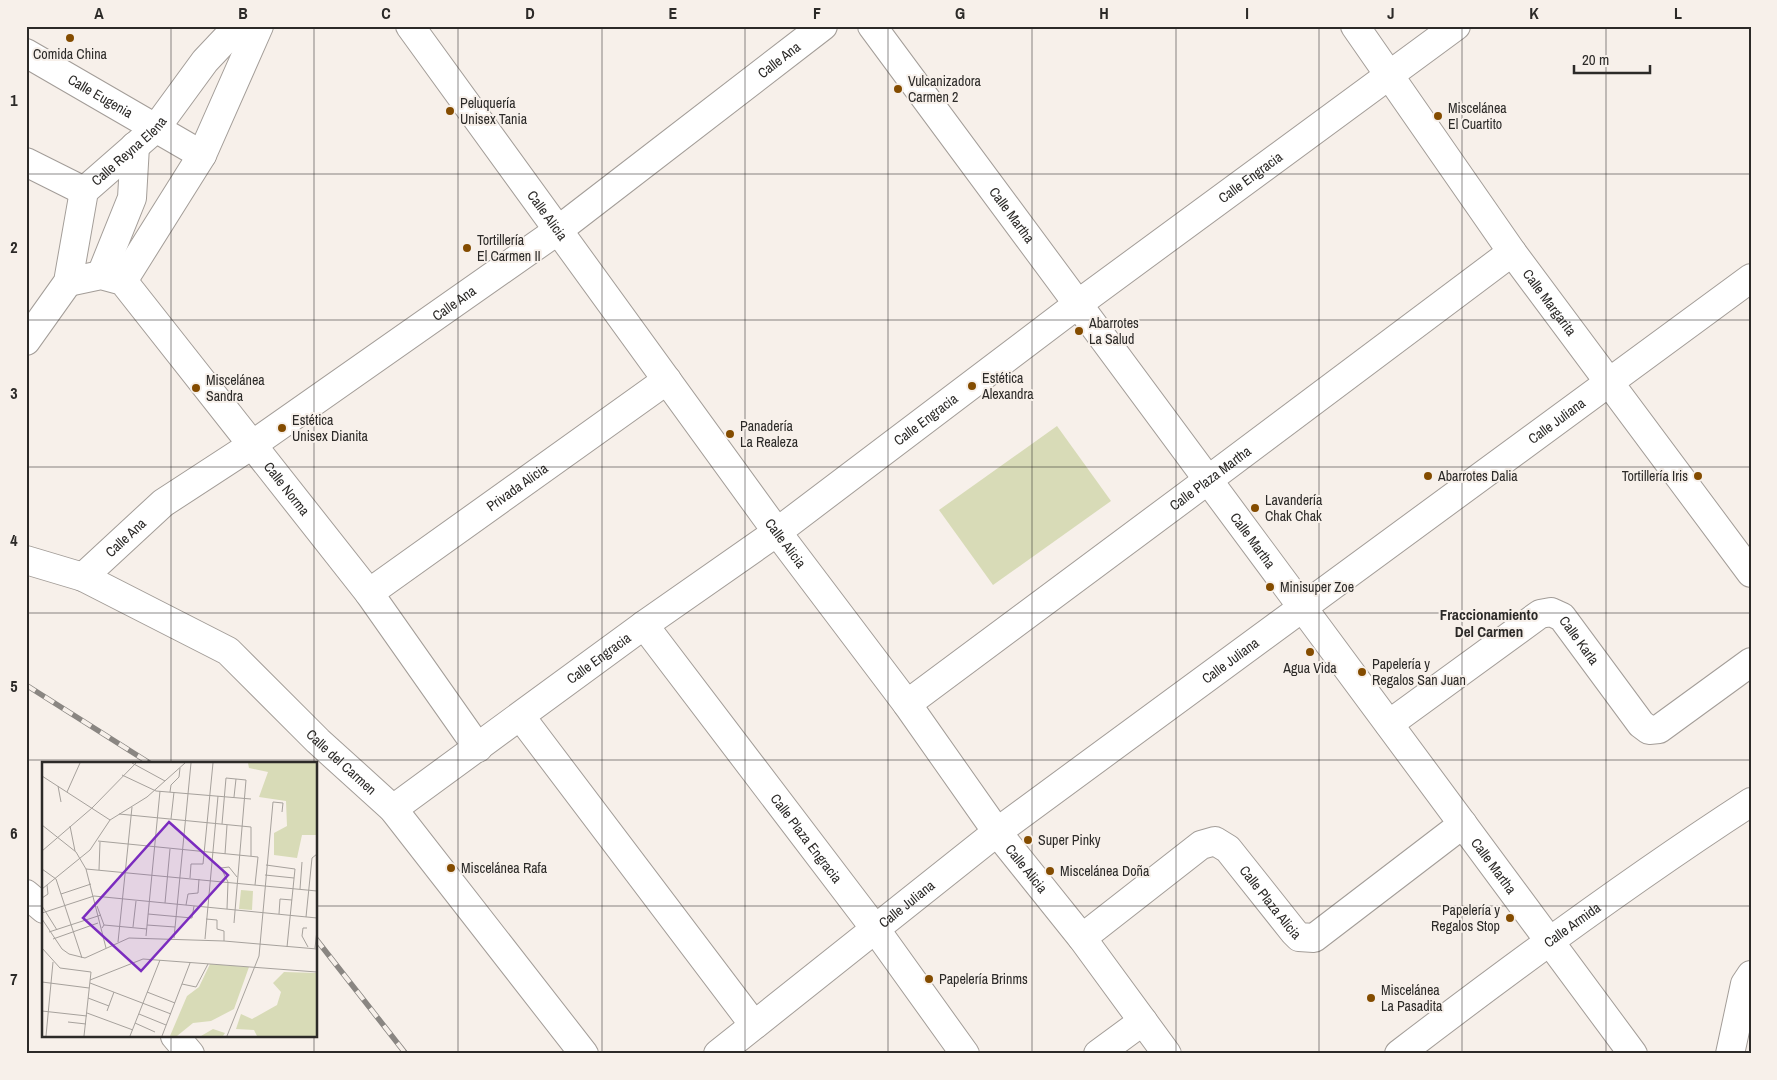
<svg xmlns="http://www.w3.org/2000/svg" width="1777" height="1080" font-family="'Archivo Narrow',sans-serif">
<rect width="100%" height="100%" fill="#f7f0ea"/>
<path fill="#d8dbb7" d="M1057,426L1111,501L993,585L939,510Z"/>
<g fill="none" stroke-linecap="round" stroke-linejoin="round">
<defs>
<g id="minor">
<path id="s1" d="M410,26L777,532L907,704L997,832L1082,938L1167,1054"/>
<path id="s2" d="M872,26L1633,1054"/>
<path id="s3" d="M1355,26L1512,252L1751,573"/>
<path id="s4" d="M26,53L202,155"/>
<path d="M26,162L84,191"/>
<path d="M101,275L132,198L135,146"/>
<path d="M123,281L202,155L259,26"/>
<path id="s5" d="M68,282L101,275L123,281L369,593L478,748"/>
<path id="s6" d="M26,341L68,282L84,191L156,128L205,61L238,26"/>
<path id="s7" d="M26,560L83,577L228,651L318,741L393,809L584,1054"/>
<path id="s8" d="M83,577L163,503L252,445L557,231L823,26"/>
<path id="s9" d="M369,593L667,380"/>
<path id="s10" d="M644,625L876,930L965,1054"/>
<path id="s11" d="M907,704L1208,480L1512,252"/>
<path d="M521,717L754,1025"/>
<path id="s12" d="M1389,724L1540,614L1551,612L1562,617L1641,724L1649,730L1659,729L1751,662"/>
<path id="s13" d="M393,809L644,625L777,532L1078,304L1456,26"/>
<path d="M26,894L44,909"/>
<path id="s14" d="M1082,938L1201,845L1215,841L1228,849L1294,932L1299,937L1314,938L1463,824"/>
<path d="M175,1036L190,1054"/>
<path id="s15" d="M718,1054L997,832L1751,278"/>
<path d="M1098,1054L1143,1021"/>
<path id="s16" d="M1399,1054C1514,966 1629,881 1751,802"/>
<path d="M1730,1054L1745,984L1751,975"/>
</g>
</defs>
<use href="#minor" stroke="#a39d98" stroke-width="30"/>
<use href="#minor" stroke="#fff" stroke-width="28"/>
<defs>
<path id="rail" d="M26,685L151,764
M316,939L406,1054"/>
</defs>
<use href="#rail" stroke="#8a8682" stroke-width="5.5"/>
<use href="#rail" stroke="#f7f0ea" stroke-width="4" stroke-dasharray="11" stroke-linecap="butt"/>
</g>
<path fill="none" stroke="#2c2a28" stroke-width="1" stroke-opacity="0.55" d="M171,26V764M314,26V764M458,26V1054M602,26V1054M745,26V1054M888,26V1054M1032,26V1054M1176,26V1054M1319,26V1054M1462,26V1054M1606,26V1054M26,174H1751M26,320H1751M26,467H1751M26,613H1751M26,760H1751M26,906H44M316,906H1751M171,1036V1054M314,1036V1054"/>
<g fill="#844c00" stroke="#f7f0ea" stroke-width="2">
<circle cx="70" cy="38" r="5"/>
<circle cx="898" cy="89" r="5"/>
<circle cx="450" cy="111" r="5"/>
<circle cx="1438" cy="116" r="5"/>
<circle cx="467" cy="248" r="5"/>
<circle cx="1079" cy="331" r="5"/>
<circle cx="972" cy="386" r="5"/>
<circle cx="196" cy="388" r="5"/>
<circle cx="282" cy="428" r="5"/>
<circle cx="730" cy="434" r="5"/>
<circle cx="1428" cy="476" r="5"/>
<circle cx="1698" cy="476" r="5"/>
<circle cx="1255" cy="508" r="5"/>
<circle cx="1270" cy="587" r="5"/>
<circle cx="1310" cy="652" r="5"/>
<circle cx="1362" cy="672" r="5"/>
<circle cx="1028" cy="840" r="5"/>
<circle cx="451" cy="868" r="5"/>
<circle cx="1050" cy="871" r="5"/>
<circle cx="1510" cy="918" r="5"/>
<circle cx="929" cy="979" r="5"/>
<circle cx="1371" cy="998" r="5"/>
</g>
<g text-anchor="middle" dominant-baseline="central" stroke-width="4" stroke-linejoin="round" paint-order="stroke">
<g font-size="14" fill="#2c2a28" stroke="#f7f0ea" text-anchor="start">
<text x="70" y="54" text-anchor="middle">Comida China</text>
<text x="908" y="81">Vulcanizadora<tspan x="908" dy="16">Carmen 2</tspan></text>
<text x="460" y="103">Peluquería<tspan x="460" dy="16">Unisex Tania</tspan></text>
<text x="1448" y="108">Miscelánea<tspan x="1448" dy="16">El Cuartito</tspan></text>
<text x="477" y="240">Tortillería<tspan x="477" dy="16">El Carmen II</tspan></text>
<text x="1089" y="323">Abarrotes<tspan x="1089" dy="16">La Salud</tspan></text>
<text x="982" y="378">Estética<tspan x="982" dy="16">Alexandra</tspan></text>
<text x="206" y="380">Miscelánea<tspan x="206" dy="16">Sandra</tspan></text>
<text x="292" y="420">Estética<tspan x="292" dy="16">Unisex Dianita</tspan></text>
<text x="740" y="426">Panadería<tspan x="740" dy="16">La Realeza</tspan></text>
<text x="1438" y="476">Abarrotes Dalia</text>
<text x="1688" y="476" text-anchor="end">Tortillería Iris</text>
<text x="1265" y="500">Lavandería<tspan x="1265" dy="16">Chak Chak</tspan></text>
<text x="1280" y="587">Minisuper Zoe</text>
<text x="1372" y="664">Papelería y<tspan x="1372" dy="16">Regalos San Juan</tspan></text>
<text x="1310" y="668" text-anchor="middle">Agua Vida</text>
<text x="1038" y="840">Super Pinky</text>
<text x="461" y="868">Miscelánea Rafa</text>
<text x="1060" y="871">Miscelánea Doña</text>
<text x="1500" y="910" text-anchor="end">Papelería y<tspan x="1500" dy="16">Regalos Stop</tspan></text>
<text x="939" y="979">Papelería Brinms</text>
<text x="1381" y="990">Miscelánea<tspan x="1381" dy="16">La Pasadita</tspan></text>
</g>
<g font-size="14" fill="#2c2a28" stroke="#f7f0ea">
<text stroke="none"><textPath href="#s8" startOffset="868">Calle Ana</textPath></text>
<text stroke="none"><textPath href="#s4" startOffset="86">Calle Eugenia</textPath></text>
<text stroke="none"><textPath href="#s6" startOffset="225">Calle Reyna Elena</textPath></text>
<text stroke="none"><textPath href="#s13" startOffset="1065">Calle Engracia</textPath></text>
<text stroke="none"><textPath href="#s2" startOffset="235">Calle Martha</textPath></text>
<text stroke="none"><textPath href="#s1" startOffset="234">Calle Alicia</textPath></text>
<text stroke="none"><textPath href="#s3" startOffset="338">Calle Margarita</textPath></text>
<text stroke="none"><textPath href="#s8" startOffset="462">Calle Ana</textPath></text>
<text stroke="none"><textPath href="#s13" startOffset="660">Calle Engracia</textPath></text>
<text stroke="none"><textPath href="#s15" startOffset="1051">Calle Juliana</textPath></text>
<text stroke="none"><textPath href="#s11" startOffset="378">Calle Plaza Martha</textPath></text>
<text stroke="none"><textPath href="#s9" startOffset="182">Privada Alicia</textPath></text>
<text stroke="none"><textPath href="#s5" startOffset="321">Calle Norma</textPath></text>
<text stroke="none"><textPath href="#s8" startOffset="58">Calle Ana</textPath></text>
<text stroke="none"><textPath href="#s2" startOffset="640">Calle Martha</textPath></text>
<text stroke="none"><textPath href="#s1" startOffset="639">Calle Alicia</textPath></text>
<text stroke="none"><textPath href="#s12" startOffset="239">Calle Karla</textPath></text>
<text stroke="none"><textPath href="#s13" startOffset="255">Calle Engracia</textPath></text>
<text stroke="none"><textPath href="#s15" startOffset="646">Calle Juliana</textPath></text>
<text stroke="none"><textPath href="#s7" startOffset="381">Calle del Carmen</textPath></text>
<text stroke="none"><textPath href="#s10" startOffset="268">Calle Plaza Engracia</textPath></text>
<text stroke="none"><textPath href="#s2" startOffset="1045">Calle Martha</textPath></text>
<text stroke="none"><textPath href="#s1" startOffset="1044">Calle Alicia</textPath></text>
<text stroke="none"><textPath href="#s14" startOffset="249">Calle Plaza Alicia</textPath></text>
<text stroke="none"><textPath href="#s15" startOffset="241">Calle Juliana</textPath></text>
<text stroke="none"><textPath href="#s16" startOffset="216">Calle Armida</textPath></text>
</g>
<g font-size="15" font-weight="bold" fill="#2c2a28" stroke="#f7f0ea">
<text x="1489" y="614">Fraccionamiento<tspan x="1489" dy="17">Del Carmen</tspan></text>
</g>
</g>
<g transform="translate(42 762)">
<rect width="275" height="275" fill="#f7f0ea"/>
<path d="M206,1H275V73H260L255,96L232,93V71L245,64L244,39L217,35L226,10L207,6ZM199,128L211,129L210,148L197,147ZM168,202L207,205L192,247L169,259L151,261L135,274H128L145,234L157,225ZM242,210L275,211V274H215L212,268L194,267L199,252L210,257L235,243L239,230L231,221ZM171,267L183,271L181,274H159Z" fill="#d8dbb7"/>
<path fill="none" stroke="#a6a19c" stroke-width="1" d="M90,1L123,19M80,13L114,29L209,37M0,14L68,58M16,24L19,40M25,30L38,1M128,30L129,23L137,15L138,6M192,35L194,17M77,52L209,65V94M129,57L132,30M180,62L184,16L204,18L192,161M0,63L34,90L44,107L64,186M28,64L33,89M56,79L216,95L213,123M0,89L50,46L94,1M183,92L185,63M224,103L253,107L245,185M0,107L14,117L40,196M44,107L275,129M57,108L58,80M223,113L252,116M148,116L149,102H161L171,1M0,127L48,88L68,58L105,35L143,1M258,127L260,100M19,132L49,122M0,136L6,132L5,123M123,141L128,87M144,143L146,132L156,131L157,117M0,144L15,168M55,144L62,163M185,147L186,120L179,106L187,105L195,115M0,151L52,134L275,156M106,152L150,156L152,144M237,152L238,137L250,138M264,155L270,96L275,92M0,157L20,187L27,192L43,196L87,176L182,179V169L175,167V158L164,157M105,163L133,165M91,165L94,139M60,166L62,163L105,167M265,166H261L260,174L266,185M7,170L59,153M104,174L118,29M132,176L149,1M11,177L56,161M163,177L176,34M182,179L275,187M76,180L90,45M0,186L18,206L49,210L42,274M273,186L275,168M48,218L101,197L275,210M0,220L47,226M48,221L129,252M140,222L154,225L166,202M105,230L133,241M46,236L67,244M0,249L45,254M65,249L72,230M45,251L91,268M97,252L124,263M26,260L44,262M93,261L113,270M4,274L11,200M88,274L118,198M120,274L148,201M185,274L217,194L231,40L241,41L240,50"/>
<path fill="#7b2cbf" fill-opacity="0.15" stroke="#7b2cbf" stroke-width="2.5" d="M127,60L186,113L99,209L41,156Z"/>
<rect width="275" height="275" fill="none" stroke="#2c2a28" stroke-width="2.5"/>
</g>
<rect width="1777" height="1080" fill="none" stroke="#f7f0ea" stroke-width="55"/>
<path d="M1574 65v8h76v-8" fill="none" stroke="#2c2a28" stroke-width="2.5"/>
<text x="1582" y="65" font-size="15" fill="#2c2a28" stroke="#f7f0ea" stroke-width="4" paint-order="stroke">20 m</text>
<rect x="28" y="28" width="1722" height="1024" fill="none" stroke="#2c2a28" stroke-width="2"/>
<g font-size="16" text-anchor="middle" font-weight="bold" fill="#2c2a28">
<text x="99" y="19">A</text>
<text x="243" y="19">B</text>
<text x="386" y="19">C</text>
<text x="530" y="19">D</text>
<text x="673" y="19">E</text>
<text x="817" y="19">F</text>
<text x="960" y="19">G</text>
<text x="1104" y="19">H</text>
<text x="1247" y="19">I</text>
<text x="1391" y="19">J</text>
<text x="1534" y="19">K</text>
<text x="1678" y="19">L</text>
<text x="14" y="106">1</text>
<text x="14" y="253">2</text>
<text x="14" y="399">3</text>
<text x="14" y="546">4</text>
<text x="14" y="692">5</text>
<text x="14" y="839">6</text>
<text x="14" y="985">7</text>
</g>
</svg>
